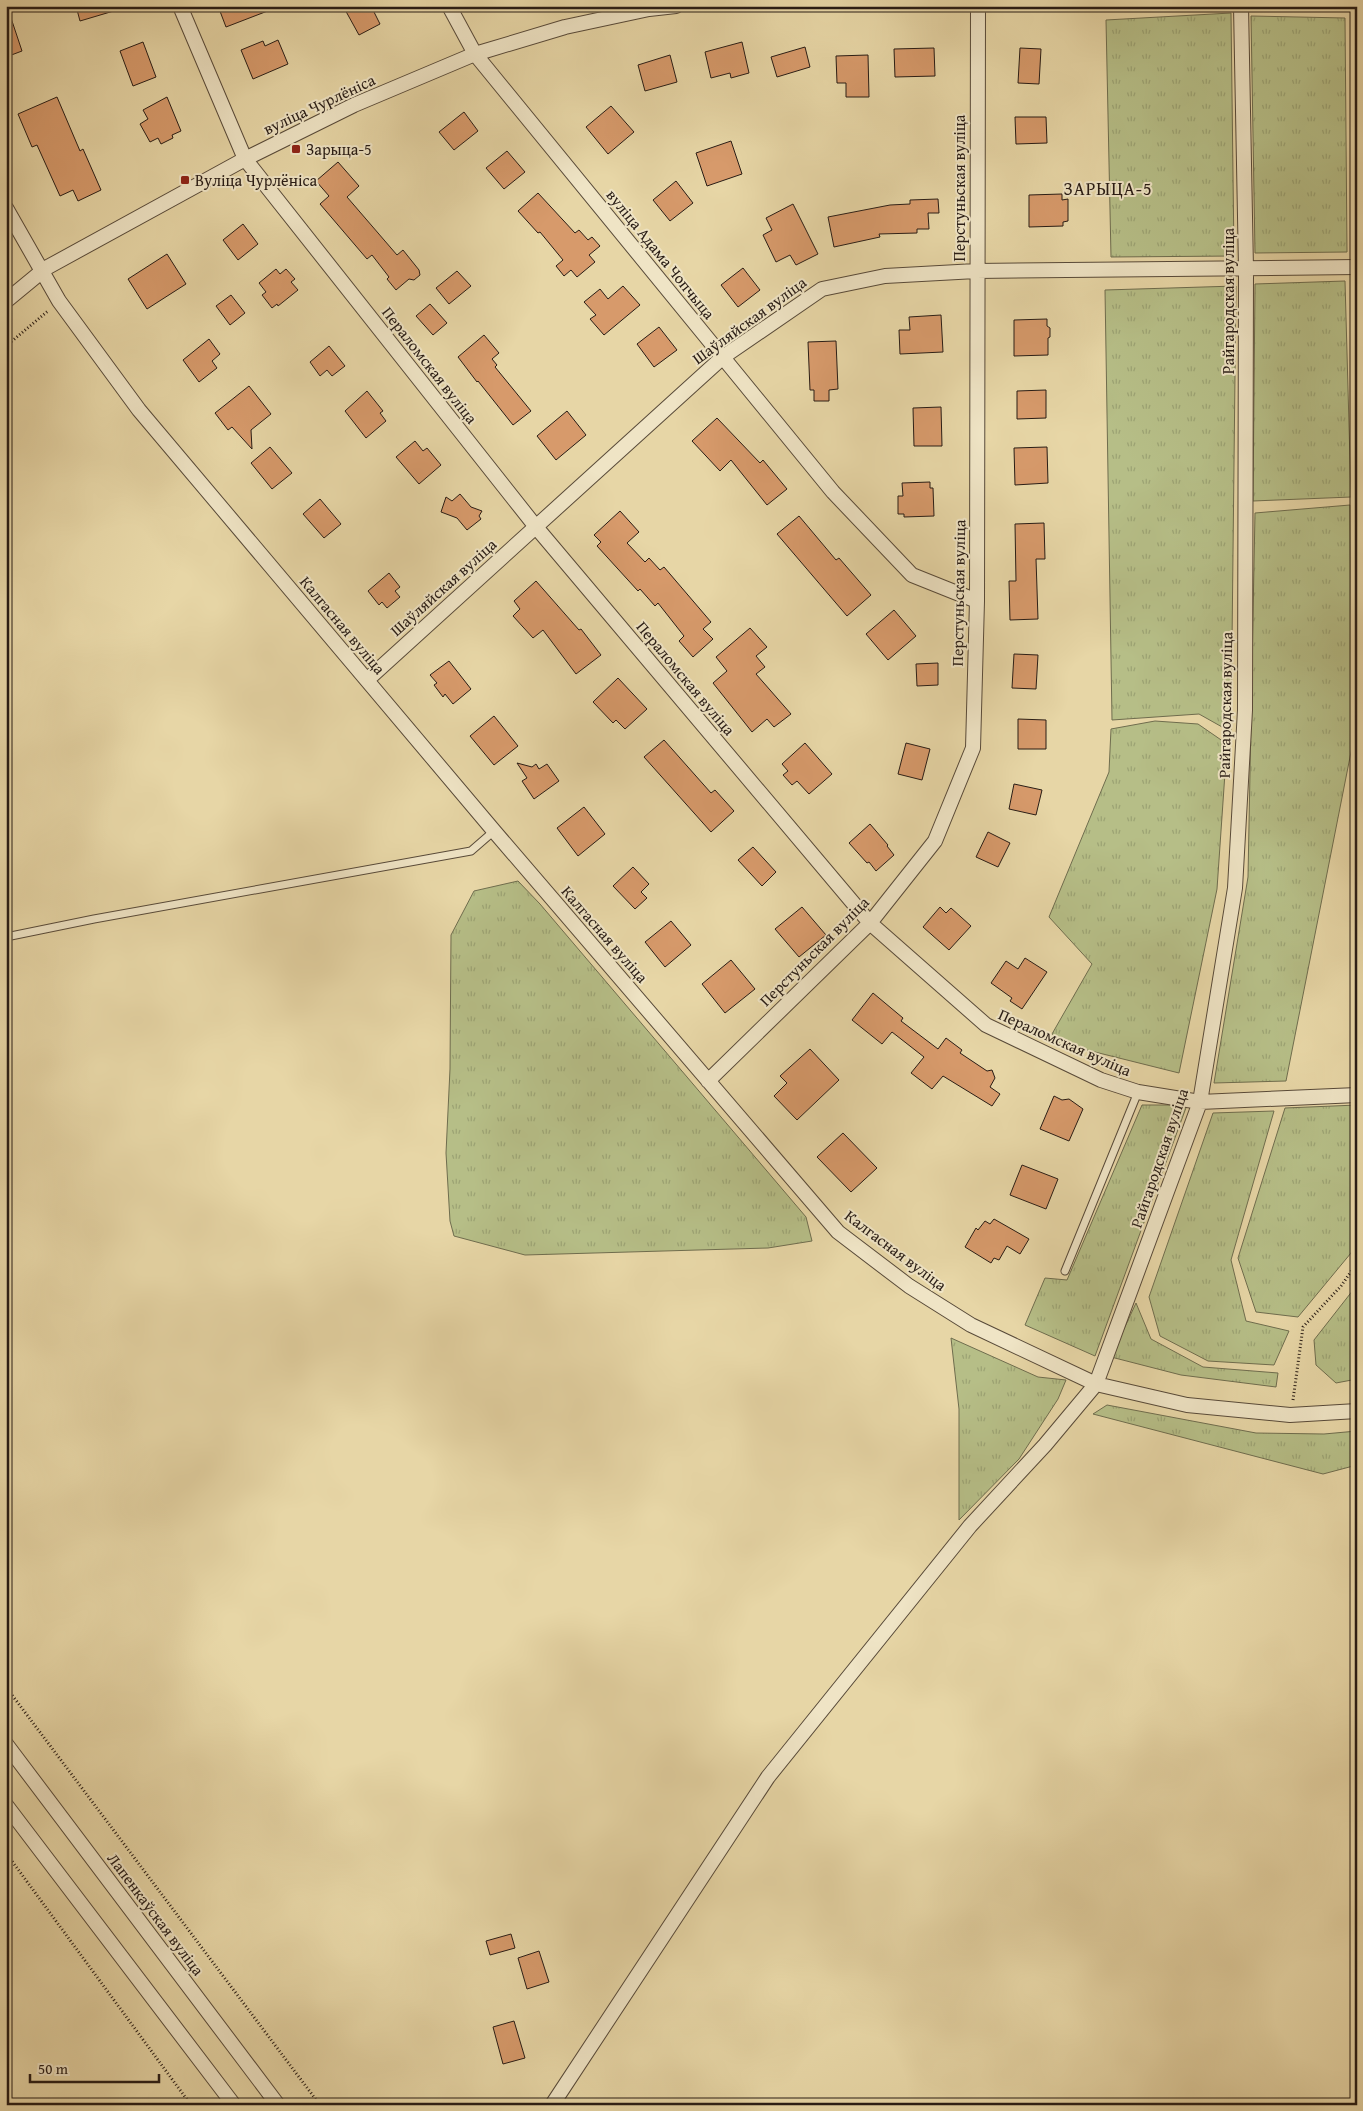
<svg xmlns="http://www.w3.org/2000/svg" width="1363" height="2111" font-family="'Gentium Book Plus',serif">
<defs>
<pattern id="grass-tufts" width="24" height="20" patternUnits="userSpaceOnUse" patternTransform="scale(1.25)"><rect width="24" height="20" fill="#b6be87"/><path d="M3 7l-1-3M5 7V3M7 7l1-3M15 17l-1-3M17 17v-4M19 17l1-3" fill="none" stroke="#9ca374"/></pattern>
</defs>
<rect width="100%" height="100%" fill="#e7d6a6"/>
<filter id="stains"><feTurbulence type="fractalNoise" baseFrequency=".004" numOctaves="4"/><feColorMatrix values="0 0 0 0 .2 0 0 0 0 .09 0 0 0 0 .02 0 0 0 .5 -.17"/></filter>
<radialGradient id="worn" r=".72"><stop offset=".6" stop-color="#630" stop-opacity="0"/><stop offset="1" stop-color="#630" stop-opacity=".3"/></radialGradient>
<path fill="url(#grass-tufts)" stroke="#6f6d4e" d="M1231,13L1234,256L1111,257L1106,20Z
M1251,16L1345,18L1347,252L1255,253Z
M1345,281L1351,497L1253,501L1255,284Z
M1236,286L1231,732L1199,714L1112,720L1105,290Z
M1350,505L1352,747L1286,1081L1214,1083L1248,877L1255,513Z
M1155,721L1198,724L1227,744L1217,889L1179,1073L1059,1043L1052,1034L1092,964L1049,917L1109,772L1111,729Z
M518,881L540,904L806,1217L812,1241L768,1248L525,1255L454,1236L450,1221L446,1153L450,1069L451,935L474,891Z
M1142,1105H1187L1095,1356L1025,1325L1045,1278L1067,1280Z
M1357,1105V1238L1351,1253L1298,1317L1256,1312L1238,1258L1285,1108Z
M1274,1111L1231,1260L1246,1321L1289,1331L1274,1365L1208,1361L1160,1336L1149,1297L1213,1113Z
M1357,1285V1379L1336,1383L1316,1365L1314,1340Z
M1136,1303L1151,1339L1203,1367L1278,1373L1276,1387L1181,1375L1111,1357Z
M951,1338L1038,1377L1066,1380L1058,1399L1019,1459L959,1520V1409Z
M1107,1405L1256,1433L1324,1434L1357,1431V1465L1323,1474L1093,1414Z"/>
<path fill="#d79a6b" stroke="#281c15" d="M76,6H116L117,10L80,21Z
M218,6H278V7L226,27Z
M343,6H371L380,24L359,35Z
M6,12H9L22,51L6,57Z
M278,40L288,64L253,79L241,50L263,41L265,46Z
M143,42L156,77L133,86L120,51Z
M742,42L749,73L731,78L730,73L711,78L705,52Z
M805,47L810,67L777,77L771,57Z
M934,48L935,76L895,77L894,49Z
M1020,48L1041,49L1039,84L1018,83Z
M670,55L677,82L645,91L638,65Z
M868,55L869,97H846V83H837L836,56Z
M57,97L80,151L83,149L101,190L78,201L73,190L60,196L37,145L32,147L18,114Z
M167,97L181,131L172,135L173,138L161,144L158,138L150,142L140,124L148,119L143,110Z
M611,106L634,132L608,154L586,127Z
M464,112L478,131L454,150L439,132Z
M1015,117H1046L1047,143L1016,144Z
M731,141L742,174L707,186L696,153Z
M507,151L525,172L504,189L486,168Z
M338,162L359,186L347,197L397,255L403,250L419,270L420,275L414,280L409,279L396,290L387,279L389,277L372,255L367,259L320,204L329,196L316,181Z
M676,181L693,203L670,221L653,200Z
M538,193L575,233L579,230L588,240L592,237L600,246L589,255L595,262L577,277L571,270L564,276L556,266L563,260L540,232L538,233L518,211Z
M1062,194V200L1068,199V221L1063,222V226L1029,227V195Z
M938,199L939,213H928L929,229H917V233L879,234L880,237L834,247L828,217L890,205L910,204V200Z
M793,204L818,254L796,265L790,255L776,262L763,235L772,230L766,218Z
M243,224L258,244L238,260L223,240Z
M167,254L186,284L147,309L128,279Z
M743,268L760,290L738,307L721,285Z
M276,269L280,274L286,269L295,279L291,282L298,290L278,306L277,304L272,308L262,295L266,292L259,283Z
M457,271L471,286L449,304L436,288Z
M623,286L640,305L604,335L590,319L596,315L584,302L600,289L608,299Z
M231,295L245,313L230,325L216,306Z
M430,304L447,323L433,335L416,316Z
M941,315L943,352L900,354L899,330H910L909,317Z
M1047,319V326L1050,328V337L1048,338V355L1014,356V320Z
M659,327L677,350L654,367L637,344Z
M484,335L499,353L492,359L497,365L495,367L531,411L513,425L478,381L477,382L458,357Z
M209,339L220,354L212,361L217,368L199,382L183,360Z
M836,341L838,389L829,390V401H814V390H810L808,342Z
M329,346L345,366L332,376L327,370L320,376L310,362Z
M249,386L271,414L251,430L252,449L232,427L228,430L215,413Z
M1046,390V418L1017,419V391Z
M367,391L383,411L380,413L386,421L366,438L345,411Z
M941,407L942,446H914L913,408Z
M567,411L586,435L556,460L537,436Z
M717,418L760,463L763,460L787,489L767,505L731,460L720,471L692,441Z
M415,441L423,451L427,448L441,465L419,484L396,457Z
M270,447L292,473L272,489L251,463Z
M1047,447L1048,483L1015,485L1014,448Z
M930,482V488H933L934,516L904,517V514H898V496H903L902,483Z
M460,494L471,507L482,511L479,516L481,519L467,530L457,518L441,512L446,497L452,501Z
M320,499L341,524L324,538L303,514Z
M620,511L639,532L627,543L645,562L649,558L660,570L664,567L711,622L703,629L713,639L693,657L679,641L684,636L658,603L655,606L640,589L638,591L597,546L601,542L594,535Z
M799,516L836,560L839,558L871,595L847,616L777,534Z
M1044,523L1045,559H1036L1038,619L1010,620L1009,581H1016L1015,524Z
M389,573L400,587L395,591L400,597L387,608L382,602L379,605L368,591Z
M536,581L579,630L581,629L601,655L576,674L543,630L533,638L513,616L520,609L514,601Z
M894,610L916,636L888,660L866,634Z
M750,628L767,647L756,656L765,667L756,674L791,714L774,727L767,719L752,732L713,683L727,671L716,657Z
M1014,654L1038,655L1036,689L1012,688Z
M449,661L471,689L453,704L445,694L443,697L434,685L437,683L430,675Z
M938,663V685L917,686L916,664Z
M618,678L647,709L625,729L616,720L613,723L593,702Z
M494,716L518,746L494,765L470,736Z
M1018,719L1046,720V749H1018Z
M664,740L711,793L715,790L734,811L711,832L644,757Z
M805,743L832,774L809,794L797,781L792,785L783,775L788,771L782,764Z
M906,743L930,749L922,780L898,774Z
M517,763L532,767L536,764L539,769L547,764L559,781L534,799L522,781L527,778Z
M1014,784L1042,790L1036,815L1009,809Z
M584,807L605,834L578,856L557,828Z
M870,824L888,845L887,846L894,855L876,871L869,862L867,863L849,843Z
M988,832L1010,843L998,867L976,857Z
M753,847L776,872L762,886L738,860Z
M633,867L649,884L641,892L647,898L635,909L613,886Z
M802,907L826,935L799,957L775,929Z
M940,907L946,913L951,908L971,926L949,950L923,927Z
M671,921L691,945L665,967L645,942Z
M1025,958L1047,972L1022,1009L1010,1001L1012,998L991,983L1006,961L1018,969Z
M731,960L755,989L725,1013L702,984Z
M873,993L903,1018L901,1021L938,1049L946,1038L962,1050L960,1053L987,1071L992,1070L995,1078L990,1087L1000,1094L992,1106L943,1076L932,1089L911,1073L924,1057L892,1032L882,1044L852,1020Z
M810,1049L839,1080L797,1120L774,1096L787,1083L780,1076Z
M1054,1096L1062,1100L1069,1099L1083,1109L1069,1141L1040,1129Z
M843,1133L877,1168L851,1192L817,1157Z
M1022,1165L1058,1179L1046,1209L1010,1195Z
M994,1219L1029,1239L1020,1254L1007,1246L999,1260L994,1258L991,1263L965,1247L976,1228L978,1230L985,1221L990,1224Z
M511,1934L515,1948L490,1955L486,1941Z
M539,1951L549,1982L527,1989L518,1958Z
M514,2021L525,2058L503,2064L493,2027Z"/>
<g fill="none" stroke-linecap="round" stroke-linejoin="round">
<defs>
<path id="service" d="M6,937L94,919L471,851L494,831
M1065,1271L1138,1092"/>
<path id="minor" d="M180,6L245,159L536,527L870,923L986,1025L1101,1080L1138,1092L1200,1102L1357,1095
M449,6L475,54L833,492L912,575L977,601
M6,208L59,301L139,410L494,831L838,1232L909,1286L971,1325L1096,1384L1187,1405L1290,1415L1357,1411
M6,301L46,268L245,159L354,105L475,54L565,27L649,9L676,6
M367,680L723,357L822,289L885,276L976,271L1357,267
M708,1081L870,923L935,841L973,748L977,601L978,6
M6,1744L278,2105
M6,1805L234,2105
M552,2105L768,1777L970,1526L1045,1445L1096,1384L1200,1102L1235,888L1245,710L1246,269L1241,6"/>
</defs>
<use href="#service" stroke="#584a39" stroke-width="9"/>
<use href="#minor" stroke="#584a39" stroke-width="16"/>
<path stroke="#281c15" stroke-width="3" stroke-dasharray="1 2.5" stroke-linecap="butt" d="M6,346L48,311
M1293,1400L1303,1327L1341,1286L1357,1263
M6,1687L320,2105
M6,1853L191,2105"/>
<use href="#service" stroke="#efe4c5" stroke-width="7"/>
<use href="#minor" stroke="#efe4c5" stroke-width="14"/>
</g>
<g fill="#8f2418" stroke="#efe4c5" stroke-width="2">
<rect x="291" y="144" width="10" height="10" rx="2.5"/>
<rect x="180" y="175" width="10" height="10" rx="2.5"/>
</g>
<g text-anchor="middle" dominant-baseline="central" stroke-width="4" stroke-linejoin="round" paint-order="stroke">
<g font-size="16" fill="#281c15" stroke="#efe4c5">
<text transform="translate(319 104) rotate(-25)">вуліца Чурлёніса</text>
<text transform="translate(959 188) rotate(-90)">Перстуньская вуліца</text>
<text transform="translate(661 254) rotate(51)">вуліца Адама Чопчыца</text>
<text transform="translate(1228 301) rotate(-90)">Райгародская вуліца</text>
<text transform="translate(749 320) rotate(-36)">Шаўляйская вуліца</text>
<text transform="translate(430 365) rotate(52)">Пераломская вуліца</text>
<text transform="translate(443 587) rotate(-42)">Шаўляйская вуліца</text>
<text transform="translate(958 593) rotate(-89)">Перстуньская вуліца</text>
<text transform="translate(343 625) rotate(50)">Калгасная вуліца</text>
<text transform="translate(686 678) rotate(50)">Пераломская вуліца</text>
<text transform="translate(1225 705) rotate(-89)">Райгародская вуліца</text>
<text transform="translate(605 934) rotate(49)">Калгасная вуліца</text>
<text transform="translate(814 951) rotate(-45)">Перстуньская вуліца</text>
<text transform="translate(1065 1042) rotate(24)">Пераломская вуліца</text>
<text transform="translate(1159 1158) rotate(-71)">Райгародская вуліца</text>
<text transform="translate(896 1250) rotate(37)">Калгасная вуліца</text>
<text transform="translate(156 1914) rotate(53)">Лапенкаўская вуліца</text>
</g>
<g font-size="16" fill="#281c15" stroke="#efe4c5" text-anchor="start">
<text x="306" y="149">Зарыца-5</text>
<text x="195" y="180">Вуліца Чурлёніса</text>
</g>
<g font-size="18" letter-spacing="1" fill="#281c15" stroke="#efe4c5">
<text x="1108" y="188">ЗАРЫЦА-5</text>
</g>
</g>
<rect width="1363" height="2111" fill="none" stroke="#e7d6a6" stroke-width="25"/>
<rect x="8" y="8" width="1348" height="2096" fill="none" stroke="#281c15" stroke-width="2.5"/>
<rect x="12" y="12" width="1338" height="2086" fill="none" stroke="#281c15"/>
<path d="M30 2074v8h129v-8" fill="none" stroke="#281c15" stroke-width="2.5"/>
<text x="38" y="2074" font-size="15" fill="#281c15" stroke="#efe4c5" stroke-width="4" paint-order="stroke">50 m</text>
<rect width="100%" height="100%" filter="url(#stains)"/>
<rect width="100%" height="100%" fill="url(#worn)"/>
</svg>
